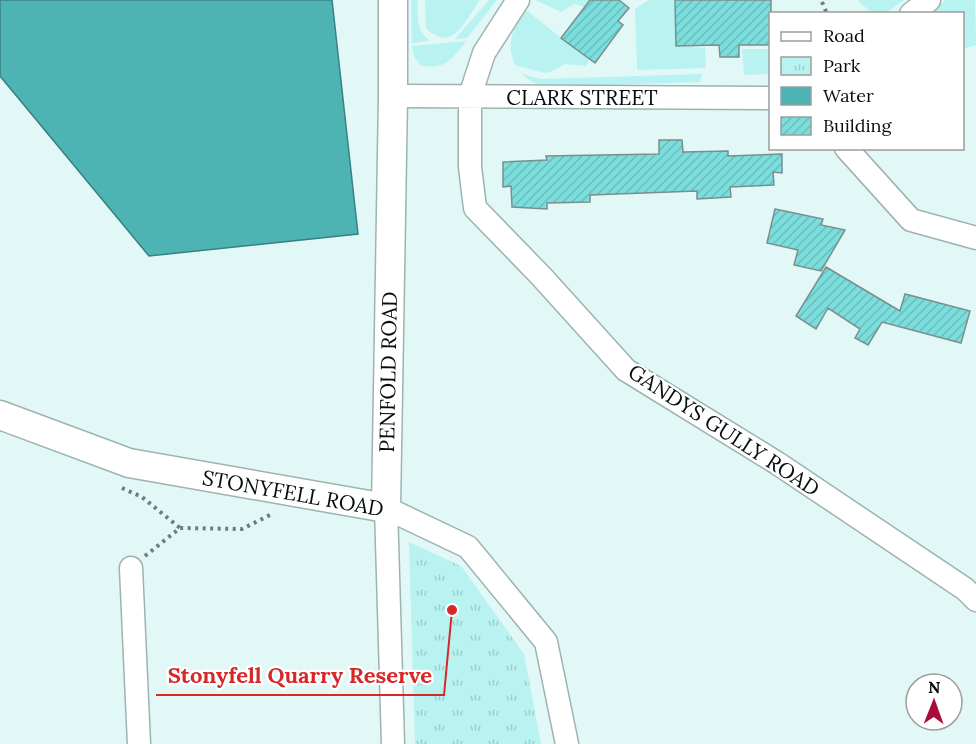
<svg xmlns="http://www.w3.org/2000/svg" width="976" height="744" font-family="Lora,serif">
<defs>
<pattern id="park-tufts" width="24" height="20" patternUnits="userSpaceOnUse" patternTransform="scale(1.5)"><rect width="24" height="20" fill="#b8f2f1"/><path d="M3 7l-1-3M5 7V3M7 7l1-3M15 17l-1-3M17 17v-4M19 17l1-3" fill="none" stroke="#9dcecd"/></pattern>
<pattern id="building-hatch" width="6" height="6" patternUnits="userSpaceOnUse" patternTransform="scale(1.5)"><rect width="6" height="6" fill="#7bdedd"/><path d="M-1 1l2-2M0 6l6-6M5 7l2-2" fill="none" stroke="#69bdbc"/></pattern>
</defs>
<rect width="100%" height="100%" fill="#e1f8f7"/>
<path fill="#b8f2f1" d="M411,0H418C417,16 416,31 430,41L412,43Z
M425,0H480C465,20 453,55 426,28Z
M489,0H497L467,38L455,39Z
M535,0H590L585,7L574,4L561,12Z
M649,0H675L676,46L705,48L706,68L637,70L635,9Z
M858,0H904L886,13H871Z
M946,0H975L976,45L963,49L962,14H926Z
M526,10L589,60L586,66L565,64L550,72L544,73L515,65C506,44 512,28 526,10Z
M466,41C453,59 444,71 420,65L414,56L412,46Z
M742,49H770V74L744,75Z
M522,74L542,79L702,74L700,82L545,87L532,82Z"/>
<path fill="url(#park-tufts)" d="M409,542L461,566L524,654L541,744H415Z"/>
<path fill="#4eb3b3" stroke="#388181" stroke-width="1.5" d="M0,0H332L358,234L149,256L0,76Z"/>
<path fill="url(#building-hatch)" stroke="#798f8e" stroke-width="1.5" d="M590,0H619L629,8L618,21L623,25L595,63L561,38Z
M675,0H771V45H739V57H720L719,45L676,46Z
M659,140H682L683,152L728,151V156L782,154V173L773,172L774,185L730,187L731,197L697,199V191L590,195V202L547,203V209L512,207L511,186L503,187V162L547,160L546,156L659,154Z
M775,209L823,219L821,225L845,230L821,271L794,265L798,250L767,243Z
M826,267L900,311L905,294L970,311L961,343L882,322L868,345L855,338L860,329L828,308L816,329L796,316Z"/>
<g fill="none" stroke-linecap="round" stroke-linejoin="round">
<defs>
<path id="minor" d="M518,0L484,53L470,96V167L475,208L541,276L626,370L777,463L965,589L976,600
M911,14L929,0
M393,96L770,98
M846,148L911,220L976,238
M131,568L139,744
M393,744L386,508L468,547L546,642L567,744"/>
<path id="tertiary" d="M0,415L129,463L386,508L393,96V0"/>
</defs>
<use href="#minor" stroke="#9db3b2" stroke-width="25"/>
<use href="#tertiary" stroke="#9db3b2" stroke-width="31"/>
<path stroke="#6e7d7c" stroke-width="4" stroke-dasharray="3 4.5" stroke-linecap="butt" d="M822,2L827,14
M122,488L142,497L180,528
M145,556L180,528L242,529L274,513"/>
<use href="#minor" stroke="#fff" stroke-width="22"/>
<use href="#tertiary" stroke="#fff" stroke-width="28"/>
</g>
<g text-anchor="middle" dominant-baseline="central" stroke-width="4.5" stroke-linejoin="round" paint-order="stroke">
<g font-size="21" fill="#060d0d" stroke="#fff">
<text x="582" y="97">CLARK STREET</text>
<text transform="translate(388 372) rotate(-89)">PENFOLD ROAD</text>
<text transform="translate(724 430) rotate(33)">GANDYS GULLY ROAD</text>
<text transform="translate(293 493) rotate(10)">STONYFELL ROAD</text>
</g>
</g>
<path fill="none" stroke="#d62828" stroke-width="2" d="M452 610L444 695H156"/>
<circle fill="#d62828" stroke="#fff" stroke-width="2" cx="452" cy="610" r="6"/>
<g font-size="22" text-anchor="middle" font-weight="bold" fill="#d62828" stroke="#fff" stroke-width="4.5" stroke-linejoin="round" paint-order="stroke">
<text x="300" y="683">Stonyfell Quarry Reserve</text>
</g>
<rect x="769" y="12" width="195" height="138" fill="#ffffff" stroke="#9b9e9e" stroke-width="1.5"/>
<rect x="781" y="32" width="30" height="9" fill="#ffffff" stroke="#9b9e9e" stroke-width="1.5"/>
<text x="823" y="42" font-size="18" fill="#060d0d">Road</text>
<rect x="781" y="57" width="30" height="18" fill="url(#park-tufts)" stroke="#9b9e9e" stroke-width="1.5"/>
<text x="823" y="72" font-size="18" fill="#060d0d">Park</text>
<rect x="781" y="87" width="30" height="18" fill="#4eb3b3" stroke="#9b9e9e" stroke-width="1.5"/>
<text x="823" y="102" font-size="18" fill="#060d0d">Water</text>
<rect x="781" y="117" width="30" height="18" fill="url(#building-hatch)" stroke="#9b9e9e" stroke-width="1.5"/>
<text x="823" y="132" font-size="18" fill="#060d0d">Building</text>
<g transform="translate(934 702) rotate(1)"><circle r="28" fill="#ffffff" stroke="#9b9e9e" stroke-width="1.5"/>
<path d="M0-4.5L10 22L0 15L-10 22Z" fill="#a70d38"/>
<text y="-9" font-size="16" font-weight="bold" text-anchor="middle" fill="#060d0d">N</text>
</g>
</svg>
